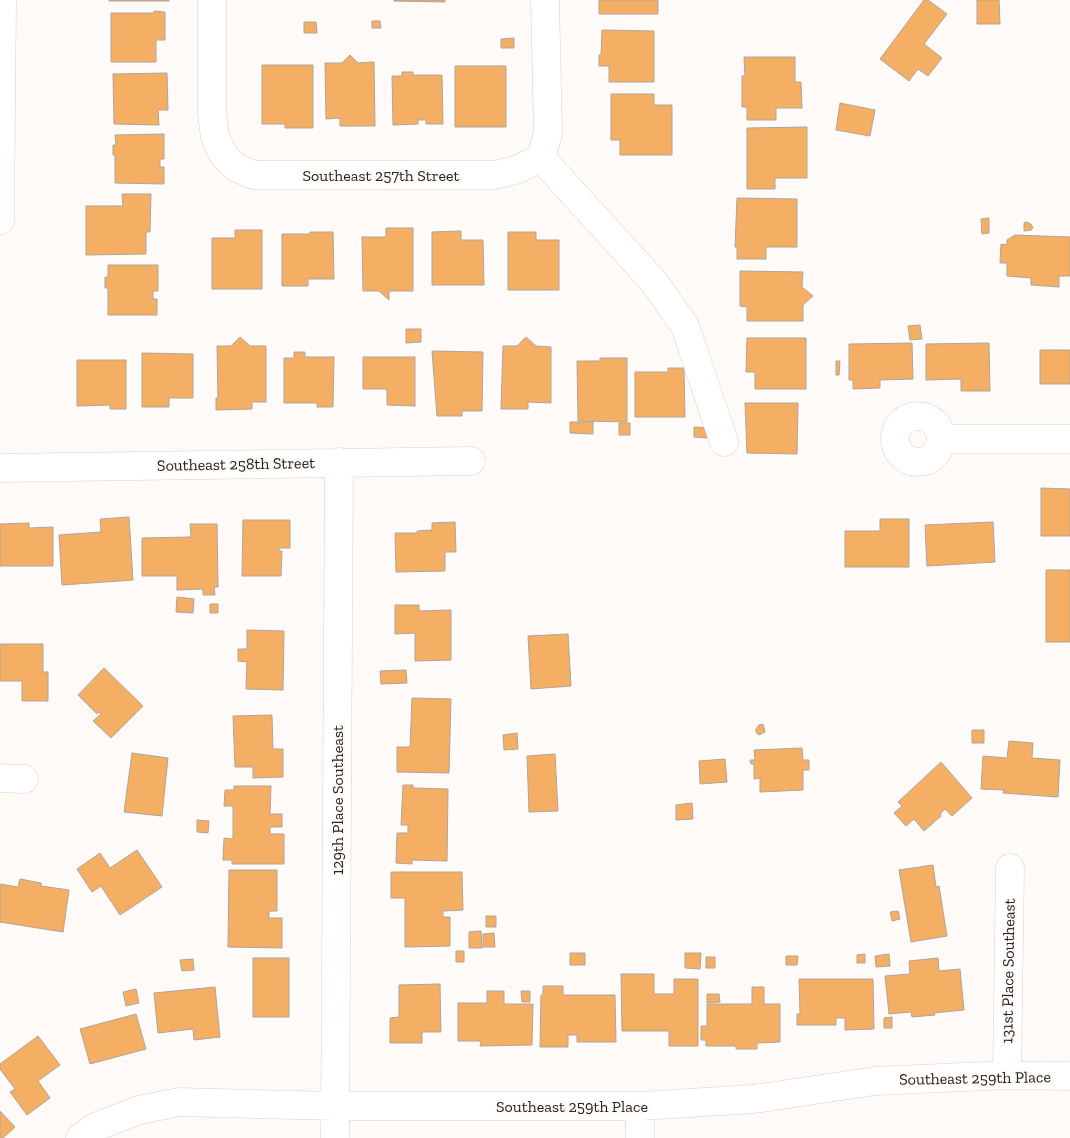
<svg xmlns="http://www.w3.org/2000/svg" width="1070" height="1138" font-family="'Zilla Slab',serif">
<rect width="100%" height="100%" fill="#fdfaf8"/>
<path fill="#f4af65" stroke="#b1a498" d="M109,0H169V1H109Z
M394,0H445V2L394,1Z
M599,0H658V14H599Z
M924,0H928L947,14L924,44L942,58L928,76L918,69L909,81L880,59Z
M977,0H999L1000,24H977Z
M154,11L165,12V40H156V62H111V13H154Z
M372,21H380L381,28H372Z
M304,22H316L317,33H304Z
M602,30L654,31V82H609V66H599V55H601Z
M514,38V48H501V39Z
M350,55L358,63L374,62L375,126H340V118L326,119L325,63H342Z
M744,57H795V82H801L802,108H776V120H747V107H742V76H745Z
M262,65H313V128H285V124H262Z
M455,66H506V127H455Z
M402,72H413V75H442L443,124H426V120H418V124L393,125L392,76H402Z
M167,73L168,110H158L159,125L114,124L113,74Z
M611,94H654V105H672V155H620V140H611Z
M840,103L875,110L870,136L836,130Z
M807,127V178H775V189H747V128Z
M164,134V159H160V167H164V184L115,183V155H113V145H116L115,135Z
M122,194H151L150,232H146V254L86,255V206H123Z
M737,198L797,199V247H766V259H737V247H735Z
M989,218V233L982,234L981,219Z
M1027,222L1031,224L1033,228L1031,230L1024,231V223Z
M386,228H413V291H389V300L379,291H363L362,237H386Z
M235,230H262V289H212V238H235Z
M461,231V240H483L484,285H432V232Z
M310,232H333L334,279H308V286H282V234H310Z
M508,232H536V240H559V290H508Z
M1015,235L1070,237V276H1059V287L1031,285V278L1007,276V263H1000L1001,244L1007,245V240Z
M108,265H158V291H153V299H157V315H108V288H105V277H108Z
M740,271L803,272L802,287L813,296L803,305V321H747V307L740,306Z
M920,325L922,339L910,340L908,326Z
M406,329H421V342L406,343Z
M240,337L250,346H266V402H252V409L216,410V398H218L217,346H231Z
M526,337L536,346L551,347V403L528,402V409H501L503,346H517Z
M747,338H806V389H755V372H746Z
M912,343L913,379L880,380V388L853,389V380H849V344Z
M989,343L990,391H961V379L926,380V344Z
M1040,350H1070V384H1040Z
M432,351L483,352L482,411H462V416H437Z
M294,352H305V357H334L333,407H317V403H284V358H294Z
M142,353L193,354V398H169V407H142Z
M363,357H415V406L387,405V389H363Z
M600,358H627V422L578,421L577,361H600Z
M77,360H126V409H110V405L77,406Z
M836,361H840L839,375H836Z
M668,368H684L685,417H635V372H668Z
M745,403H798L797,454L747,453Z
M570,422H593V434L570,433Z
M619,423H630V435H619Z
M694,427L708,428L707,438L694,437Z
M1041,488L1070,489V536H1041Z
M129,517L133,580L62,585L59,535L101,532L100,519Z
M880,519H909V567H845V531H880Z
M243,520H290V548H279V551H282L281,576H242Z
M455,522L456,552H445V571L396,572L395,533H417V531L432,530V523Z
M993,522L995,562L927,566L925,525Z
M29,523V528L53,527V566H0V524Z
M190,524H217L218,587H214L215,595H203V589L177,590V576H142V538L191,537Z
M1046,570H1070V642H1046Z
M177,597L194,599L193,613L176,612Z
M210,604H218V613H210Z
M395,605H419V611L451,610V660L415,661V633L395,634Z
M247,630L284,631L283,690L246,689L247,662L238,661V649H247Z
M568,634L571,686L531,689L528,636Z
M0,644H43V672H48V701H22V681H0Z
M104,668L143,706L111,738L93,721L101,714L99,712L97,714L78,695Z
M406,670L407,683L381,684L380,671Z
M412,698L451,699L449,773L397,772V747H410Z
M272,715L273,749H283V777L253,778V767H235L233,716Z
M763,724L765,732L759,735L756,732V729L759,725Z
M972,730H984V743H972Z
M517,733L518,749L504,750L503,735Z
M1009,741L1033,743L1032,758L1060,760L1058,797L1003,793L1004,790L981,789L983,756L1007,758Z
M802,748L803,760H809V770H803V790L760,792V778L754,779V764H751L750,760H755L754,750Z
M132,753L168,758L162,816L124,812Z
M555,754L558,811L529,812L527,756Z
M725,759L727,782L700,784L699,761Z
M941,762L972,798L952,816L945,809L940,814L941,816L924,831L914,819L906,826L894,813L902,806L898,802Z
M403,785H413V788L448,789L447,861L412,860V864L396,863L397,833H408V825H401Z
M234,786H271L270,814H282V827H270V834H284V864H232V860H223L224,838L233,839V806H224L225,790H234Z
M692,803L693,819L676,820V805Z
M197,820L209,821L208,833L197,832Z
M137,850L162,887L120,915L101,886L92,892L77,869L100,853L110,868Z
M933,865L936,887L939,886L947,936L911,942L899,870Z
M229,870H277V911H269V918H282V948L228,947Z
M391,872H462L463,910L443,911V917H450V946L405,947V898H391Z
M20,879L41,883V886L69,890L63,932L0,922V884L18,887Z
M898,911L900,919L892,921L890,912Z
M486,916H496V927H486Z
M481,931L482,948H469V932Z
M494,933L495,947H483V934Z
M456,951H464V962H456Z
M570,953H585V965H570Z
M685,953H701L700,969L685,968Z
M865,954V963H857V955Z
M889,954L890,966L876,967L875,956Z
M786,956H798L797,965H786Z
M706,957H715V968H706Z
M253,958H289V1017H253Z
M938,958L939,971L960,969L964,1010L934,1013L935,1015L912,1017L911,1012L889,1014L885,976L910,974L909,961Z
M193,959L194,970L182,971L180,960Z
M621,974H654V994H674V979H698V1046H669V1031H622Z
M799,979H873L874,1029L845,1030V1018H836V1025H797V1014H800Z
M440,984L441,1032H422V1043H390V1018L399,1017V985Z
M543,986H563V995H615L616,1042H577V1035H568V1047H540L541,995H543Z
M215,987L220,1037L194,1040L193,1029L158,1033L154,993Z
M752,987H764V1004H780V1042L757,1043V1049H736V1046H706V1040H701V1026H707V1004H752Z
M136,989L139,1003L126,1006L123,992Z
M487,991H504V1004H533L532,1045L480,1046L481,1041H458V1003H487Z
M521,991H530V1002H522Z
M707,994H719L720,1002L707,1003Z
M136,1014L146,1049L90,1064L80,1029Z
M892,1017V1028H884V1018Z
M38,1036L60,1065L38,1081L50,1098L27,1115L10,1092L15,1089L0,1069V1064Z
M0,1111L15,1127L3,1138H0Z"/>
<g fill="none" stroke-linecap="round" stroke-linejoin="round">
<defs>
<path id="minor" d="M212,0V113L215,137L224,156L237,168L254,175H495L516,170L541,158
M545,0L548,133L541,158L654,282L685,326L724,442
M0,220L2,0
M895 439a23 23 0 1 1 46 0a23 23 0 1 1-46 0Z
M942,439H1070
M0,468L471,461
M0,778L24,779
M1007,1075L1010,868
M80,1138L95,1127L139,1110L180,1102L336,1106H640L754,1099L875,1081L1007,1075L1070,1076
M335,1138L339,462
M640,1138V1106"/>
</defs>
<use href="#minor" stroke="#dfcdc5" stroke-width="29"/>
<use href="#minor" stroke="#fff" stroke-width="28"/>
</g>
<g text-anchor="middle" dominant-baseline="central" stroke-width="4.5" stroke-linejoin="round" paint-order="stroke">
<g font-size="16" fill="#292320" stroke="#fdfaf8">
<text x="381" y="175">Southeast 257th Street</text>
<text transform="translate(236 464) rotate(-1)">Southeast 258th Street</text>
<text transform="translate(337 800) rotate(-90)">129th Place Southeast</text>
<text transform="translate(1008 971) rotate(-89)">131st Place Southeast</text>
<text transform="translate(975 1078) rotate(-1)">Southeast 259th Place</text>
<text x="572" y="1106">Southeast 259th Place</text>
</g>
</g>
</svg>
